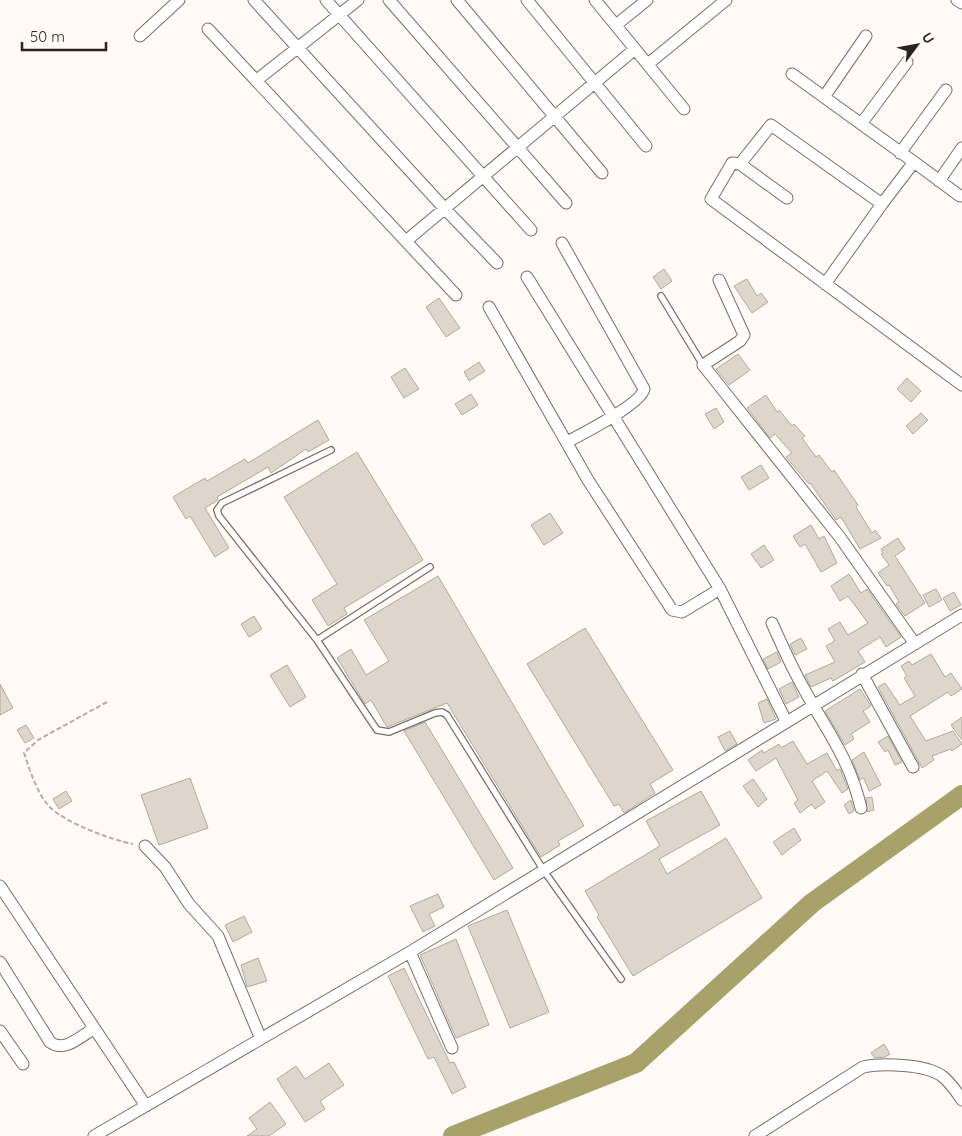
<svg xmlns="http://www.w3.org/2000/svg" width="962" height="1136" font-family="Quicksand,sans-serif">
<rect width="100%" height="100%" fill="#fffaf6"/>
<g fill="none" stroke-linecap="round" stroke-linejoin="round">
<path stroke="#a8a26a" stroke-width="20" d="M453,1136L636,1063L812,903L962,795"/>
</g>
<path fill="#ded6ca" stroke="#b1aa9e" d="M664,269L672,281L661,289L653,277Z
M747,279L757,296L761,293L768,302L752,313L734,286Z
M439,298L460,328L446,337L426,307Z
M738,354L750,370L729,385L716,369Z
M479,362L485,371L469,381L464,372Z
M405,368L419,389L404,398L391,377Z
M907,378L921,391L911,402L897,389Z
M471,394L478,405L462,415L455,404Z
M766,395L777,412L779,410L792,426L794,424L805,436L802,438L816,457L819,455L832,472L834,470L858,505L856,507L872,533L875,530L881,538L860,549L841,517L836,520L810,483L809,484L786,457L792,453L775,434L770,438L747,408Z
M716,408L724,422L714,429L705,414Z
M921,413L928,420L913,434L906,426Z
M318,420L329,440L308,452L306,449L271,473L268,467L217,497L218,500L205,508L229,548L215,557L190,516L186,519L173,497L205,478L207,481L245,459L248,463Z
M357,452L423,560L344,608L347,614L328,626L312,600L337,584L284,497Z
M761,465L769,478L749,490L741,477Z
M550,513L563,533L544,545L531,525Z
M811,525L819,539L824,536L837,563L821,572L805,544L800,547L793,536Z
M898,538L905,549L895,556L925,603L905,616L896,604L899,602L889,585L887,586L878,573L889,565L881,554L883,553L881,549Z
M764,545L774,560L761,568L751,554Z
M849,574L861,593L867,589L901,637L886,647L880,637L858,651L865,662L833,681L831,678L811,687L805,675L835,662L826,646L835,641L828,629L840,622L848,635L868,623L848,596L840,601L831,586Z
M438,576L584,826L558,841L560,845L541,857L447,703L387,727L371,700L365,704L337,658L351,649L366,675L389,661L364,620Z
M936,589L942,600L929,607L923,595Z
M954,592L961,605L950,611L943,598Z
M254,616L262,629L249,637L241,624Z
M585,628L673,770L650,784L655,793L624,813L619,804L614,806L527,664Z
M801,638L807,649L795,655L790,644Z
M777,652L781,662L768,669L763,659Z
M931,654L945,677L951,673L962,689L951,696L948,692L910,716L926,741L953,731L962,744L952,751L951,749L932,756L934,760L922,768L878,687L885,683L900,705L915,696L904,678L907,676L901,666L909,661L912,665Z
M287,665L306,697L290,707L270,675Z
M792,682L799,697L786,704L779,689Z
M0,684L13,708L0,715Z
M860,689L871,706L863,711L870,722L851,734L854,739L845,745L825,711Z
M767,699L776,719L764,723L758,703Z
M962,717V740L951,725Z
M425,722L513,868L494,880L404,731Z
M26,725L34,738L25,743L17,730Z
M730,731L737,744L725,751L718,737Z
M888,736L902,762L895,765L888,750L885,752L878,742Z
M793,741L807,764L827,753L837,771L840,769L848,789L842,793L827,771L812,781L825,802L815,809L812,804L800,813L794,803L798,800L776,758L756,771L748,760L762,750L764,753L779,744L781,748Z
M864,752L881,785L869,791L864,778L860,780L852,760Z
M190,778L208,828L159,845L141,795Z
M753,779L767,799L758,807L743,786Z
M66,791L72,801L59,809L53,799Z
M701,791L720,825L659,859L667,874L726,838L762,898L633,976L597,917L599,915L585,891L660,846L646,821Z
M872,797L874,810L867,812L866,798Z
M851,800L854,811L849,814L844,805Z
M794,828L801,840L782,855L773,842Z
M438,894L444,907L429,914L435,926L423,932L410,906Z
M507,910L549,1012L510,1028L468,926Z
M244,916L252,932L233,942L225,925Z
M456,939L489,1025L456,1038L420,955Z
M258,958L267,981L247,987L241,965Z
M404,968L450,1063L454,1062L466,1087L452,1094L434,1057L428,1059L388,976Z
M884,1044L890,1054L885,1057L875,1058L871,1053Z
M329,1063L344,1085L320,1101L325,1109L305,1122L277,1079L296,1066L305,1079Z
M270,1102L286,1124L269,1136H247L257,1129L249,1118Z"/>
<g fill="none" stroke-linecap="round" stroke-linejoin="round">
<defs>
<path id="service" d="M661,296L703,365
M331,450L222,503L217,510L219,516L317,640L377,730L389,732L435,713L442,712L447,715L544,871L621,979
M317,640L430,567"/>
<path id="minor" d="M254,0L445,209L497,263
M326,0L531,230
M389,0L566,203
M457,0L602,173
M527,0L646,146
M595,0L684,109
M957,0L962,3
M616,25L647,0
M208,29L456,295
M140,36L179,0
M648,64L726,0
M792,74L914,162
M257,80L358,0
M824,97L866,36
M861,124L907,62
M900,153L946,90
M740,164L787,198
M939,181L962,148
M882,204L914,162L960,196
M406,241L635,49
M562,243L644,389C641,404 582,434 567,442
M527,277L720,589L786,721
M719,280L744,335L740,341L703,365L839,536L915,644
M825,284L882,204L771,125L740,164L732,163L711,199L962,385
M489,307L588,480L672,610L682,612L720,589
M772,623C780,641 788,659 797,676C822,725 848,753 861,808
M862,674L913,767
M145,846L165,867L189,904L218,936L260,1037
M0,886L146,1106
M410,952L452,1048
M0,962L50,1042C64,1053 80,1037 93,1029
M0,1031L23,1064
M94,1136L410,952L962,615
M755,1136L863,1067C882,1063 925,1064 942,1076C951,1083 956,1091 962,1100"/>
</defs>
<use href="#service" stroke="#7a6e67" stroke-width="8"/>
<use href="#minor" stroke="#7a6e67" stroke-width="13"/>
<path stroke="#b3aeaa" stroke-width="2" stroke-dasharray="5 2.5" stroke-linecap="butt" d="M107,702L38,740L24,753C30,770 36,791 48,805C62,822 112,840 133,844"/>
<use href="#service" stroke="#fff" stroke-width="5.5"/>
<use href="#minor" stroke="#fff" stroke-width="11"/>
</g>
<g transform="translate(917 45) rotate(58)" stroke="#fffaf6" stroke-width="4" paint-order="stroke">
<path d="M0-4L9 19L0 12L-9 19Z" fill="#27231f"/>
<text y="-8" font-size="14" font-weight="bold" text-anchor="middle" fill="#27231f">U</text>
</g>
<path d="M22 42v8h84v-8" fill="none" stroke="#27231f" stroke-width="2.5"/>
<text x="30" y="42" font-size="15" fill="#27231f" stroke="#fffaf6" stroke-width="4" paint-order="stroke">50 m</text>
</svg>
